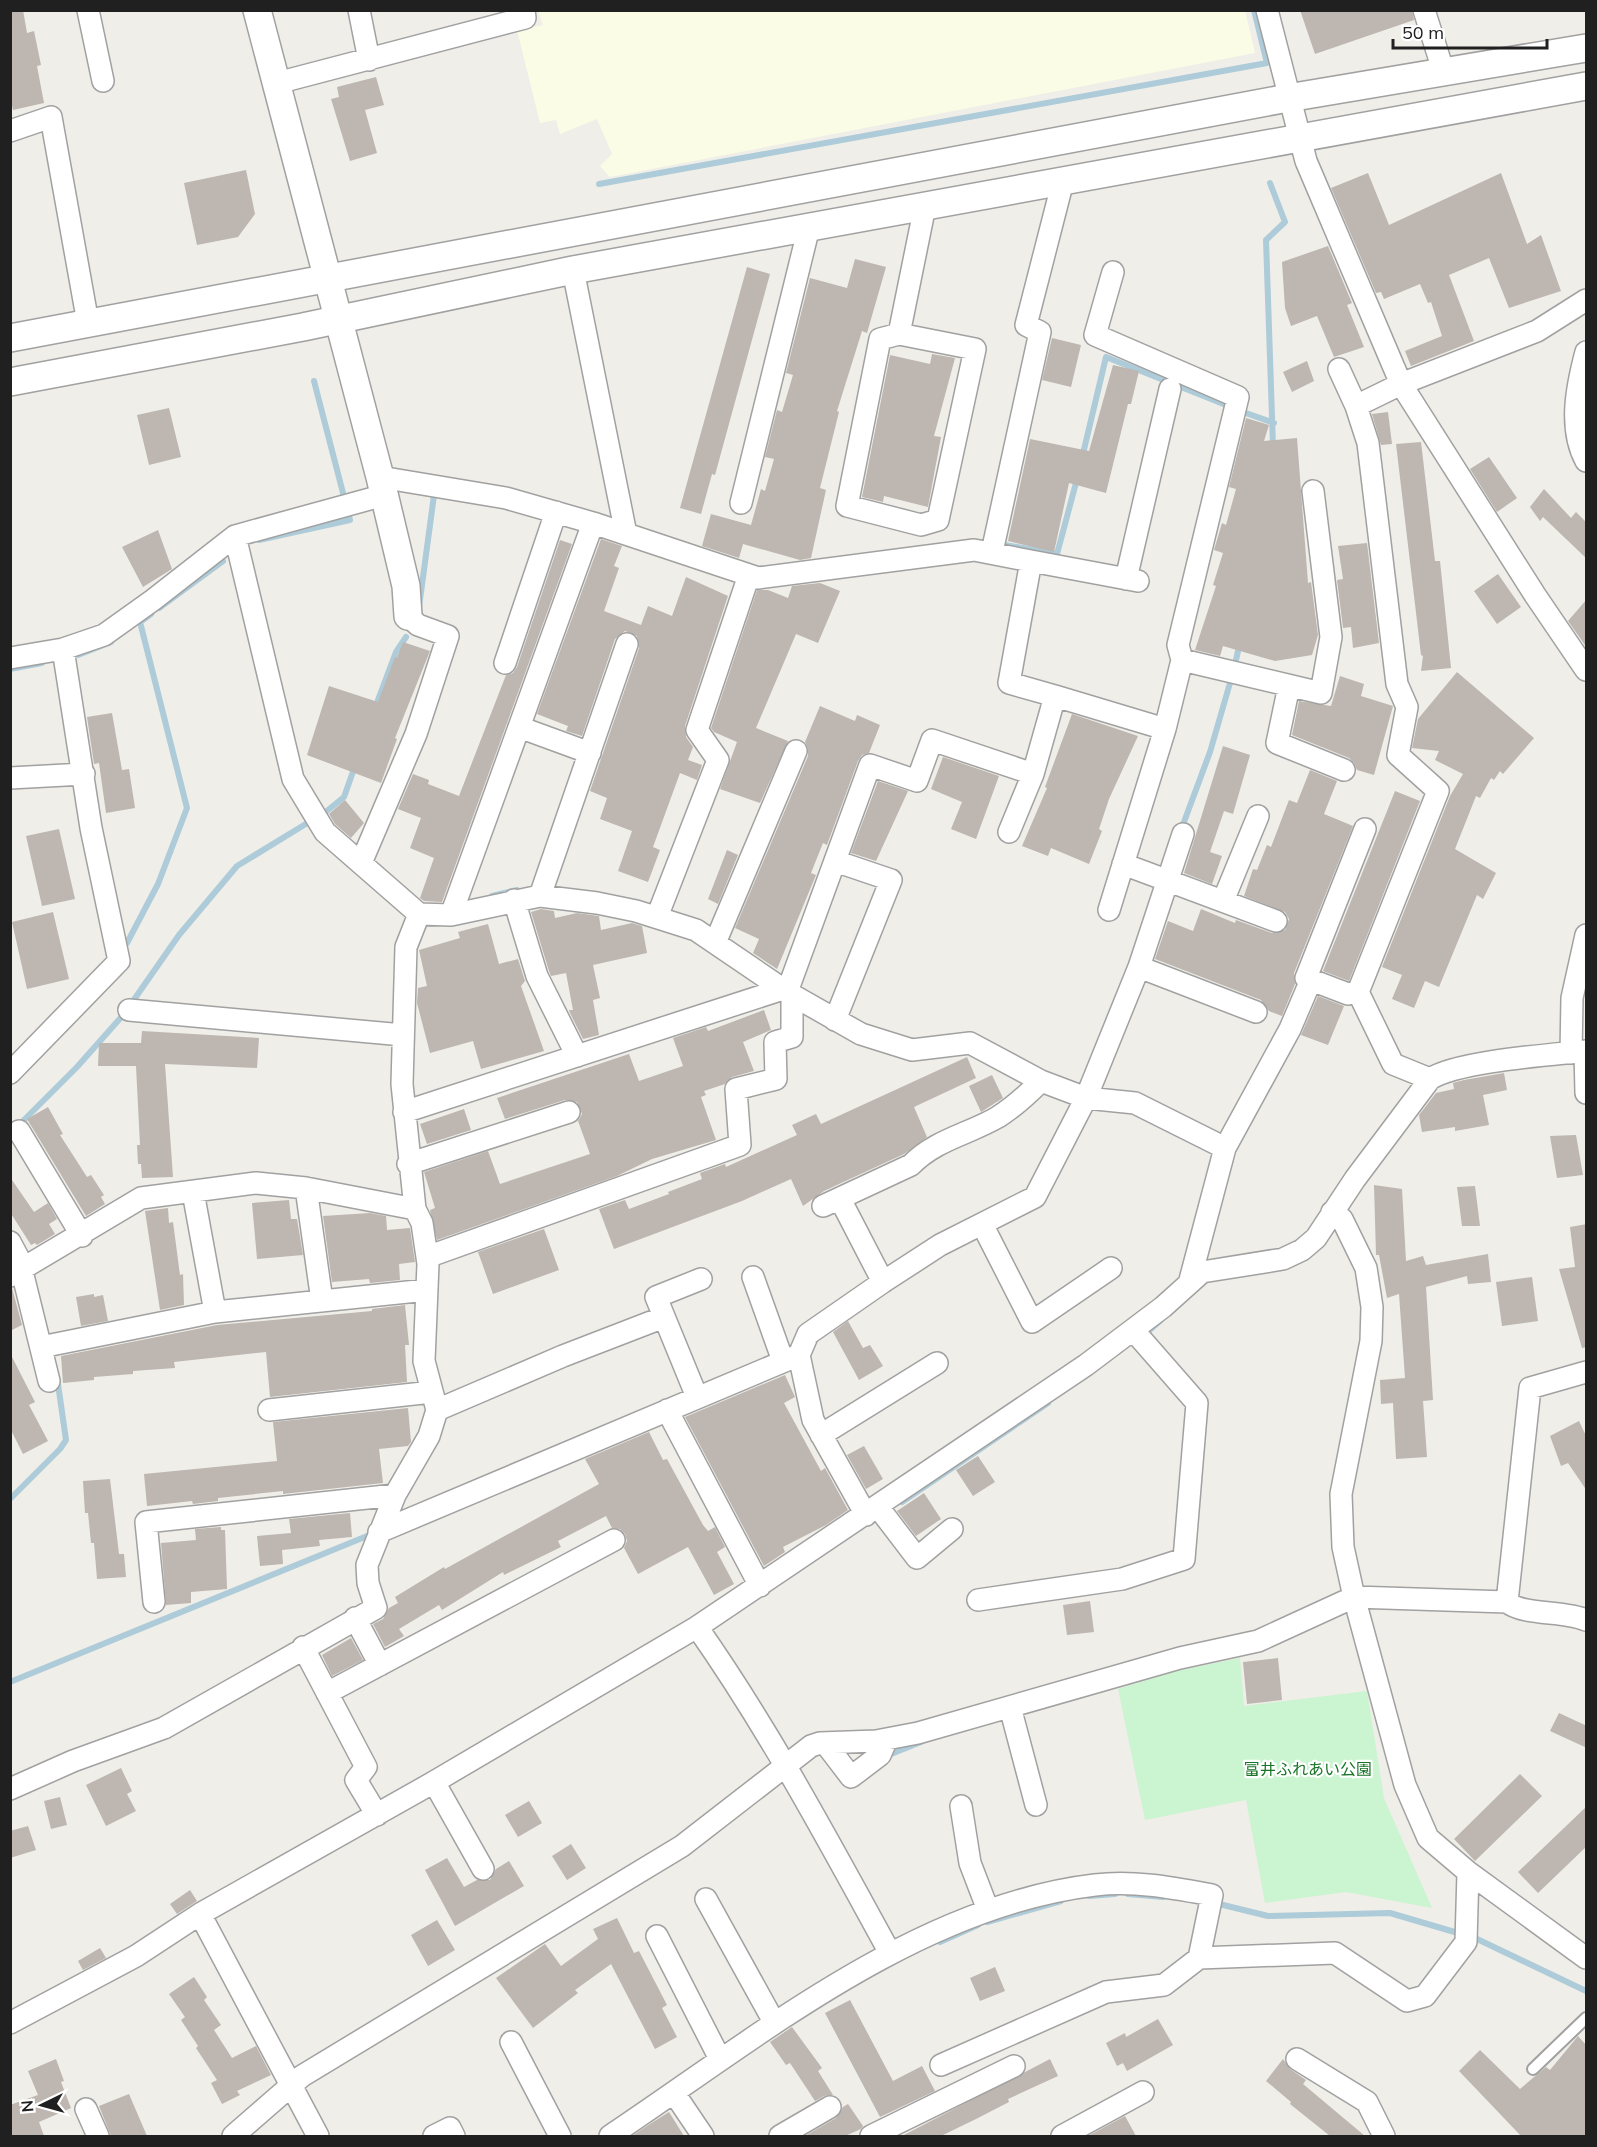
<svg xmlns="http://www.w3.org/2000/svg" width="1597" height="2147" font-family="Mulish,'Noto Sans JP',sans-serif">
<rect width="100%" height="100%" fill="#f0eee8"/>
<path fill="#fafce5" d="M538,10H1245L1255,53L610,177L600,166L612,154L597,119L560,134L556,120L540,123L517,30L543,25Z"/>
<path fill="#cbf4d1" d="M1240,1658L1244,1706L1367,1691L1384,1798L1432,1908L1346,1892L1265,1903L1246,1800L1145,1820L1118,1689L1176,1671Z"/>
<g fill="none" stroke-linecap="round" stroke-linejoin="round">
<path stroke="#adcbd8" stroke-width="6" d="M1270,183L1285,222L1266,240L1273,446
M599,184L1267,63L1254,10
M1243,412L1274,423
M1082,458L1106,357L1226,405
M259,540L350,520L314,381
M1005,545L1057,554L1077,479
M419,607L434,495
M159,608L223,561
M78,655L111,642
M1236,660L1240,642
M10,669L42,663
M375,708L396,652L406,637
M322,815L344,797L355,766
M1181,830L1210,752L1230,683
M492,896L517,890
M127,943L158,884L187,808L140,622L151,614
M18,1126L77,1067L124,1014L179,935L237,866L309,822
M1144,1335L1161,1320
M10,1499L60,1449L66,1440L57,1377
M902,1502L1048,1403
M10,1682L372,1534
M886,1756L921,1742
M1128,1894L1163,1897
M1089,1896L1115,1894
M1219,1904L1268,1916L1390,1913L1475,1938L1586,1991
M987,1922L1061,1901
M940,1942L978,1925"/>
</g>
<path fill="#bdb6b1" d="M10,10H23L27,33L34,31L41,65L37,66L44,103L13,110L10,96Z
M1300,10H1412L1414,20L1315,54Z
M376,77L384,105L365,110L377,153L350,161L331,99L339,97L337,87Z
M246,170L255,214L238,237L197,245L184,183Z
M1368,173L1389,225L1501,173L1527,244L1541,235L1561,291L1509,308L1489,258L1449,275L1474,341L1411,366L1405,351L1442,336L1431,302L1428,303L1420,284L1384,299L1381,292L1376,293L1331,188Z
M1328,246L1352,303L1347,305L1364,347L1334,357L1317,316L1291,326L1285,308L1282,262Z
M855,259L886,267L867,333L862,331L837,411L839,412L820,488L826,490L811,558L800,560L743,544L739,558L702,546L711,514L751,525L761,489L765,491L774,459L765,457L777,410L782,412L793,375L786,373L810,278L847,288Z
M747,267L770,274L715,475L712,474L701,514L680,508Z
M1052,338L1081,345L1071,387L1042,380Z
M932,354L955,358L934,436L941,437L928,507L884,496L883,502L862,497L890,355L930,364Z
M1307,361L1314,381L1292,392L1283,372Z
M1113,365L1139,371L1131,404H1128L1106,493L1069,483L1054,552L1008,541L1030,439L1089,451Z
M169,408L181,457L149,465L137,415Z
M1388,412L1392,444L1381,445L1372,414Z
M1246,418L1269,425L1264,441L1297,438L1308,583L1311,582L1318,635L1312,655L1275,661L1223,646L1220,656L1195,650L1216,586L1213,585L1223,553L1214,550L1222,523L1226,525L1236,489L1229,487Z
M1421,442L1435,561H1440L1451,668L1421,671L1423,656L1421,655L1396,444Z
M1489,457L1517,498L1497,512L1470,469Z
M1544,489L1571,518L1576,512L1587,523V559L1543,517L1540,521L1530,507Z
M158,530L172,569L143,587L122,547Z
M601,539L622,546L614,566L619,568L604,611L641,625L648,606L672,616L686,577L728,596L685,726L686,737L693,747L688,760L702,765L697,780L680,773L653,847L660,850L648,882L618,871L632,831L600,819L607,798L590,791L639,648L637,636L625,631L615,639L582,736L566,731L568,726L537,714Z
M560,540L572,544L442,902L424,901L420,898L434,858L410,848L421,818L398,809L413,774L429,780L428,784L459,796L506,675L513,673L517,667Z
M1367,543L1379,643L1353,648L1351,627L1343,628L1337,580L1343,579L1338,546Z
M1498,574L1521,607L1497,624L1474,591Z
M820,583L840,591L818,643L796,634L756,728L788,741L760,803L720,789L737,742L714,732L711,728L757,590H768L788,598L792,586Z
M1587,599V648L1568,621Z
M403,642L430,651L395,738L397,739L381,783L307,755L329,686L378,702L395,657L397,658Z
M1457,672L1534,738L1503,774L1500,771L1494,780L1491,778L1480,798L1476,796L1455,849L1496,873L1483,899L1477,895L1439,987L1425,981L1414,1008L1392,999L1402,975L1382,967L1450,796L1463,774L1435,760L1439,751L1412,748L1418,719Z
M1340,676L1364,684L1361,696L1393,706L1374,775L1357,770L1354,763L1349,758L1292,735L1299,701L1331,706Z
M820,706L855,721L857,715L880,725L869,753L862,755L858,761L827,845L823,843L811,873L816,875L777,969L753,953L759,939L735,928L808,756V749L805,742Z
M112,713L122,770L129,769L135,808L106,813L99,763L94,764L87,717Z
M1072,714L1138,736L1109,799L1099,829L1102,831L1089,864L1051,848L1048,856L1022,846L1047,788L1045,787Z
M1223,746L1250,755L1233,814L1224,811L1210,852L1222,856L1212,884L1184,873Z
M943,757L999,776L976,839L951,829L962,802L931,789Z
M1310,770L1337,781L1324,814L1353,826L1294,973L1295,984L1282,1016L1269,1011L1261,1000L1155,959L1168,921L1193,931L1201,909L1235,923L1236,920L1272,933L1285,930L1289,919L1285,912L1244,896L1253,869L1257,870L1267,845L1271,847L1289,800L1297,803Z
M878,781L908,791L876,861L851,853Z
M1395,791L1420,801L1349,981L1323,971Z
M345,800L364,823L351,838L335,824L329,814Z
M59,829L75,899L42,906L26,836Z
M727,850L738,855L718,904L708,899Z
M541,909L554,911L555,918L577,913L599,916L601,930L632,923L642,926L647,953L593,965L600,998L593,1000L599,1035L583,1039L570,1013L569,1010H573L566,973L551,976L549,971L531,912Z
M53,912L69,979L27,989L12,922Z
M488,924L499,964L518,959L525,981L521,986L544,1051L481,1069L473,1041L430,1053L417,1003L418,988L427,986L419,950L460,938L458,932Z
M1318,996L1344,1006L1328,1045L1301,1035Z
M764,1010L771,1030L743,1042L754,1071L732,1077L725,1084L704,1091L706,1095L701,1097L716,1140L652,1159L617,1176L437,1240L430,1210L435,1208L424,1172L488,1151L500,1184L590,1154L578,1121L582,1114L577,1102L565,1100L505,1119L497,1098L629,1054L639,1081L683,1066L673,1038L706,1027L708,1031Z
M142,1031L259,1038L257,1068L165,1064L173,1177L142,1178L141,1164H138L137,1145H140L136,1066H98L99,1043H141Z
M967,1057L976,1078L914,1107L927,1137L904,1154L824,1191L803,1206L791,1179L742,1201L614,1249L599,1209L625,1200L629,1209L669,1194L668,1192L702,1179L700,1173L725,1164L726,1167L797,1135L792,1125L816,1114L821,1124Z
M1504,1073L1507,1090L1483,1095L1489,1125L1455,1131V1127L1422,1132L1419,1115L1436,1093L1454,1089L1453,1083L1464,1080Z
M992,1075L1003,1098L981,1112L969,1086Z
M48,1107L63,1134L60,1135L87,1177L91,1175L104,1195L101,1197L105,1204L86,1216L27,1119Z
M464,1109L471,1130L427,1144L420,1124Z
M1576,1135L1583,1175L1557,1178L1550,1136Z
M10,1177L34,1212L48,1203L57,1219L49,1224L55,1234L37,1245L35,1243L31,1245L10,1212Z
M1374,1185L1402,1189L1406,1261L1423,1256L1426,1265L1488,1254L1491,1282L1468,1284L1467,1276L1426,1287L1433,1400L1423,1401L1427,1457L1396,1459L1393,1403L1381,1404L1380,1380L1405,1378L1399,1294L1387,1298L1379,1255H1376Z
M1475,1186L1480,1226H1462L1457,1187Z
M289,1200L291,1219H297L303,1255L257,1259L252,1203Z
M168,1208L169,1223L173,1222L180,1275L183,1274L184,1305L160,1310L145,1211Z
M370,1213L386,1216L387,1230L410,1228L415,1262L399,1264L400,1280L370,1283L369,1279L332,1282L323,1216Z
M1587,1224V1347L1582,1348L1559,1269L1575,1267L1570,1227Z
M544,1229L559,1270L493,1294L478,1252Z
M1532,1277L1538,1321L1502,1326L1496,1282Z
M12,1288L22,1325L10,1331V1289Z
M94,1294V1297L103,1295L108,1321L81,1326L76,1297Z
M405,1305L409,1345H405L407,1382L270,1397L266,1352L174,1362L175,1368L133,1371V1374L94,1377V1380L63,1383L61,1356L217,1325L372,1311V1309Z
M848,1321L863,1348L870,1345L883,1366L859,1380L833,1332Z
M10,1353L35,1402L29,1405L48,1441L23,1454L10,1428Z
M785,1375L795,1397L784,1403L821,1471L825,1468L848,1510L826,1525L783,1547L785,1552L764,1566L685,1417Z
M408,1408L411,1442L408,1446L379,1449L383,1483L283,1494V1491L218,1498V1501L193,1504L192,1501L147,1506L144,1474L277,1461L273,1422Z
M1579,1421L1587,1438V1491L1568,1463L1561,1466L1550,1436Z
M649,1432L663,1460L667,1459L703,1525L708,1531L715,1527L725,1547L717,1552L734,1584L714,1595L688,1547L638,1574L624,1548L627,1541L625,1534L620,1529L612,1528L606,1516L558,1541L561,1547L504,1575L503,1572L442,1610L439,1605L399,1629L404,1636L385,1647L373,1624L383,1619L389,1608L398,1603L395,1597L444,1567L445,1569L599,1484L585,1459Z
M864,1446L883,1479L866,1489L847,1455Z
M978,1456L995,1482L973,1496L956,1470Z
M110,1479L119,1554H124L126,1577L97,1579L94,1543H91L88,1513H85L83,1481Z
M924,1493L941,1519L916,1536L897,1511Z
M350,1513L352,1537L319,1540L320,1546L282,1550L283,1564L260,1566L257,1536L291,1533L289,1519Z
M221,1527V1530H225L227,1589L191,1592V1603L166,1605L161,1543L196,1540L195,1529Z
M1090,1601L1094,1632L1067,1635L1063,1605Z
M351,1638L363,1660L332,1676L322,1655Z
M1278,1658L1282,1700L1247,1704L1243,1662Z
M1559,1713L1587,1726V1748L1550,1731Z
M121,1768L132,1791L127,1794L136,1811L106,1826L86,1785Z
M1520,1774L1542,1796L1475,1861L1454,1839Z
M60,1797L67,1825L51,1829L44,1801Z
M529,1801L542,1823L518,1837L505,1815Z
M1587,1806V1846L1538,1893L1518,1872Z
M28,1826L36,1850L10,1858V1831Z
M571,1844L586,1868L567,1880L552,1856Z
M447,1858L464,1887L477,1880H490L496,1869L509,1861L524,1886L455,1926L425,1870Z
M190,1890L197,1901L177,1914L170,1904Z
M617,1918L634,1953L639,1951L667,2005L662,2008L677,2037L655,2049L611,1964L575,1990L578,1993L533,2028L496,1978L545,1944L561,1966L598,1939L593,1929Z
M437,1920L455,1950L428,1966L411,1935Z
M100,1948L106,1958L83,1970L78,1961Z
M995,1967L1005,1991L980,2001L970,1978Z
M194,1977L207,1997L204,2000L221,2025L214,2030L232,2058L256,2046L271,2075L237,2091L240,2095L222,2104L211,2083L217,2080L196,2048L198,2046L181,2020L185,2017L169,1994Z
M850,2000L893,2081L922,2066L935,2091L880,2117L825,2013Z
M1158,2019L1173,2045L1127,2071L1123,2063L1117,2066L1106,2043L1125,2033L1126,2037Z
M792,2027L822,2068L818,2071L833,2095L824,2096L815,2101L790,2063L786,2065L770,2042Z
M1578,2036L1587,2046V2136H1521L1459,2071L1480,2050L1520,2089L1546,2067L1550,2070Z
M56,2059L64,2081L61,2082L71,2108L39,2122L44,2136H10V2105L38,2095L28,2071Z
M1050,2059L1058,2076L1008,2099L1009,2102L976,2119L941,2136H902Z
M1283,2059L1290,2069L1306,2080L1303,2084L1365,2136H1330L1290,2104L1291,2102L1266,2081Z
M129,2094L147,2136H111L99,2106Z
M848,2104L863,2126L861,2129L845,2136H805L836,2118L843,2107Z
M669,2112L684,2136H632L653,2122Z
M1125,2116L1136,2136H1088Z"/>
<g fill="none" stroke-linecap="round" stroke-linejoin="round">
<defs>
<path id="service" d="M1533,2069L1586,2018"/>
<path id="minor" d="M88,10L103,81
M359,10L369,60
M1267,10L1306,161L1401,384L1535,595L1586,670
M1424,10L1443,70
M277,83L525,18L524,10
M10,131L51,117L88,323
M573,270L626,534
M899,334L880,339L847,506L921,525L938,520L975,349L899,334L925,206
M1586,352C1577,386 1568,428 1586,461
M1339,369L1356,406
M380,477L506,498L593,523L758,578L974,550L1031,561L1009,683L1055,696L1033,774L932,740L917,781L870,765L787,992
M741,503L809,227
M235,536L293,779L325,832L419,914L451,915L540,896L597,903L636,911L696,930L787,992L861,1034L912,1050L970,1043L1041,1081L1086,1098L1135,1103L1225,1148L1190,1280
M992,552L1040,332L1026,325L1063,181
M1031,561L1138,581
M1126,579L1170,389
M10,658L63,649L104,635L153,600L235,536L384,495
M1182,660L1321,693L1331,637L1313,491
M505,663L556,512
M1289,686L1277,743L1344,770
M1055,696L1165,729
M519,727L590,753
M10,778L84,774
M1009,832L1033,774
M361,863L416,734L448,636L418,625L408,616
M1123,864L1276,921
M540,896L627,644
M514,900L537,976L577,1056
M1223,901L1258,816
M1109,910L1165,729L1182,660L1178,645L1238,397L1095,335L1113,272
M451,915L593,523
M657,917L718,760L697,730L749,575
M715,943L796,751
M1139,967L1256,1012
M1358,992L1348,994L1306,978L1365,829
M129,1010L403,1035
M835,1020L891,880L835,861
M1585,1051L1586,1093
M1571,1053L1572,998L1586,935
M10,1073L119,961L91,828L63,649
M1430,1079L1393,1064L1358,992L1438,791L1398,755L1407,707L1397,684L1368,443L1356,406L1401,384L1537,331L1586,300
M404,1112L783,989
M19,1131L82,1236
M1225,1148L1290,1029L1311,980
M408,1164L569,1112
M306,1188L322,1301
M193,1192L215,1312
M840,1199L883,1282
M823,1206L911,1165C935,1140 969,1134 998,1117C1014,1107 1028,1094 1041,1081
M1332,1212L1342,1219L1366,1268L1372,1307L1371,1341L1341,1494L1343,1547L1354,1597L1405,1785L1428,1838L1468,1872L1586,1958
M982,1224L1032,1322L1111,1268
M10,1242L19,1259L49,1381
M427,1257L740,1145L736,1089L776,1079L775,1042L792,1037V994
M10,1276L141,1198L256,1183L306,1188L415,1209
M753,1277L783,1361
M41,1347L215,1312L427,1290
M799,1355L813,1420L866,1515
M697,1397L656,1297L701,1279
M269,1410L432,1392
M437,1410L563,1356L664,1317
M667,1410L760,1586
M821,1435L937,1363
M878,1507L917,1558L952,1529
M379,1532L799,1355L808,1334L883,1282L940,1245L1035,1197L1086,1098L1139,967L1183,834
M978,1600L1122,1579L1184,1559L1197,1403L1134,1331
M154,1602L146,1522L395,1495
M1507,1602C1524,1616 1563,1610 1586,1620
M355,1618L380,1665
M697,1627C770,1731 829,1842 890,1953
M303,1647L366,1767L356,1780L377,1815
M327,1693L614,1540
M1010,1707L1036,1805
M825,1743L851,1777L880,1755L887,1739
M434,1782L483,1869
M10,1789L73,1761L164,1728L376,1608L368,1583L367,1565L395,1495L429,1436L437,1410L424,1361L428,1264L422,1223L415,1209L402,1084L406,947L419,914
M961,1806L970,1863L988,1910
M706,1899L774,2022
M200,1914L318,2136
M657,1936L720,2059
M10,2023L136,1956L200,1914L434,1782L697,1627L1086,1365L1163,1307L1202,1272L1283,1259L1302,1250L1316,1238L1355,1179L1430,1079C1458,1061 1550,1055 1586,1051
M511,2042L560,2136
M1297,2059L1367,2102L1384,2136
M941,2065L1106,1992L1164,1985L1199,1958L1335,1953L1407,2001L1425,1996L1466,1942L1468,1872
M674,2093L703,2136
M86,2109L98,2136
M233,2136L302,2076L682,1846L811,1746L820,1743L876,1741L918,1733L1180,1658L1258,1641L1354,1597L1507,1602L1530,1388L1586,1372
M434,2136L450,2128L454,2136
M610,2136C754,2040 916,1906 1095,1885C1134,1880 1174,1888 1212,1895L1199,1958
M780,2136L830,2107
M871,2136L1014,2066
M1062,2136L1143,2092"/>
<path id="tertiary" d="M257,10L380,477L406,586L408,616
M10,338L1288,98L1586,48
M10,382L303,327L573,270L1586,86"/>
</defs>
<use href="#service" stroke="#a1a1a1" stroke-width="14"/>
<use href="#minor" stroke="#a1a1a1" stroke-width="24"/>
<use href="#tertiary" stroke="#a1a1a1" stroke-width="30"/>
<use href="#service" stroke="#fff" stroke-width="10"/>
<use href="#minor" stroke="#fff" stroke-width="21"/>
<use href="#tertiary" stroke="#fff" stroke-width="27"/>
</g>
<g text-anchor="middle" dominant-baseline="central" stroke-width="4.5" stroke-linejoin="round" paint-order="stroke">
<g font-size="16" fill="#187427" stroke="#fff">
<text x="1308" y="1769">富井ふれあい公園</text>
</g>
</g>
<rect width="1597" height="2147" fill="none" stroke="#202020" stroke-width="24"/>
<g transform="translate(42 2105) rotate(265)" stroke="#ffffff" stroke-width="4.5" paint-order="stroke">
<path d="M0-4.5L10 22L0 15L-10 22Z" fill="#202020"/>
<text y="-9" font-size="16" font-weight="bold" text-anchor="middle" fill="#202020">N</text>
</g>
<path d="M1393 39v9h154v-9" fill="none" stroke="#202020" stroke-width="3"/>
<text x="1402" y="39" font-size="18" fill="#202020" stroke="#ffffff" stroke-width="4.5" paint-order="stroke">50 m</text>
</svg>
